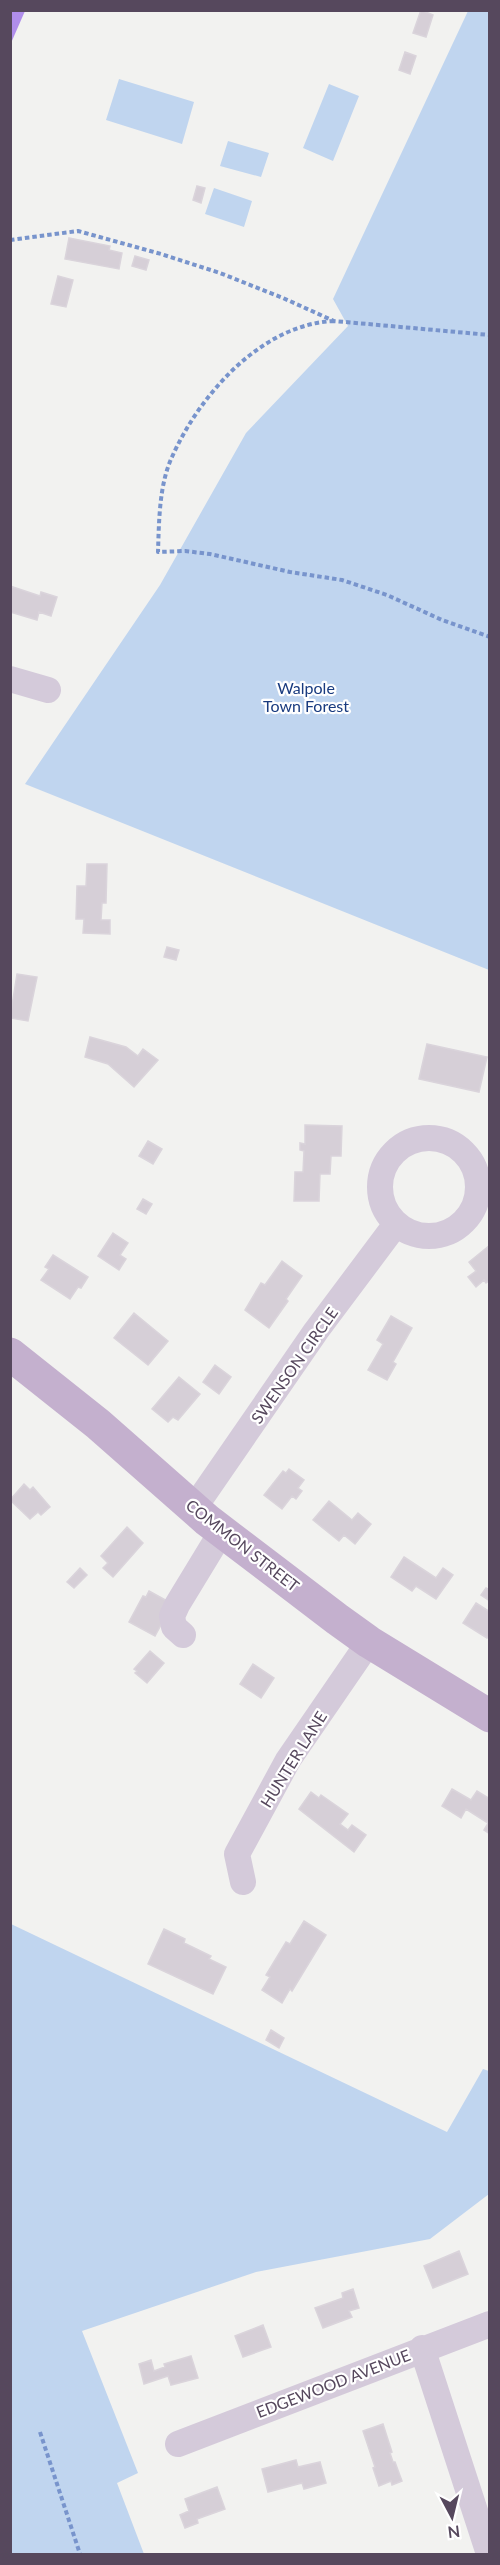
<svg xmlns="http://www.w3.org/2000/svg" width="500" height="2565" font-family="Lato,sans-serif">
<rect width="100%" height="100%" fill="#f2f2f0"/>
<path fill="#c0d5ef" d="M468,11H490L489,970L25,784L160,585L246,433L348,326L333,299Z
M119,79L194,102L182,144L106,120Z
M329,84L359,96L333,161L303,148Z
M228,141L269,153L261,177L220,166Z
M214,188L252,201L244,227L205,214Z
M11,1924L447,2132L483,2069L489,2071V2194L430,2239L256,2272L82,2331L138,2473L117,2483L144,2554H11Z"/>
<path fill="#b08eeb" d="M11,10L25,11L11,43L10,11Z"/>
<path fill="#d6cfd7" stroke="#dad4db" stroke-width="1.5" d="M421,10L433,15L426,37L413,33Z
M405,52L416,56L410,74L399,70Z
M197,186L205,188L201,203L193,200Z
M69,238L110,246L109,250L122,253L119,269L65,259Z
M135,256L149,260L146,270L132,266Z
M58,276L73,280L66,307L51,304Z
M10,586L40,596L41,592L57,597L51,616L39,612L37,620L10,612Z
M87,864H107L106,903H102L101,920H110V934L83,933L84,919H76L77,886H86Z
M167,947L179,950L176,960L164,957Z
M17,974L37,977L28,1021L10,1018Z
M90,1037L126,1047L138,1056L143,1049L158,1060L134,1087L108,1064L85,1057Z
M427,1044L487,1057L479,1092L419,1079Z
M305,1125L342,1126L341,1156H331L330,1174H320L319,1201H294L295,1172H303L304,1151L300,1150V1143L305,1144Z
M148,1141L162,1149L153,1164L139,1156Z
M143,1199L152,1204L146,1214L137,1209Z
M113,1233L128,1243L120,1255L126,1259L119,1270L98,1256Z
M490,1245V1280L486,1283L484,1280L476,1287L468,1277L476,1271L469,1262Z
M53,1255L88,1277L81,1288L78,1287L70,1299L41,1280L49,1269L45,1267Z
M282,1261L302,1276L286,1299L288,1301L269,1328L245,1310L261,1283L265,1285Z
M134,1313L168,1341L148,1365L114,1338Z
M391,1316L412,1328L393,1362L396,1364L387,1380L368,1370L383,1344L377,1340Z
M215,1365L231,1377L219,1394L203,1382Z
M179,1377L200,1394L178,1420L173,1417L168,1422L152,1409Z
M289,1469L304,1480L298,1488L302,1491L296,1499L292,1496L282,1509L264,1495L283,1471L286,1473Z
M24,1484L30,1490L33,1487L50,1507L41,1515L38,1512L30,1519L10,1500Z
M329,1501L352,1520L358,1513L371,1524L355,1544L344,1535L339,1541L313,1520Z
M127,1527L143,1543L113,1577L103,1568L108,1563L101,1556Z
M404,1557L436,1578L443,1568L453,1575L436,1599L416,1586L412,1591L391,1577Z
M80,1568L87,1575L74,1588L67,1582Z
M486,1588L490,1590V1601L481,1595Z
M149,1591L169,1602V1610L155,1636L129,1622L143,1596L146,1597Z
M476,1603L490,1612V1635L487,1638L463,1623Z
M150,1651L164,1663L147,1683L135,1673L137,1671L134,1669Z
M253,1664L274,1678L261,1698L240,1684Z
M452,1789L471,1800L477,1791L490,1799V1834L484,1830L488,1823L466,1809L461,1818L442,1806Z
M311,1792L319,1798L321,1795L348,1814L340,1824L348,1830L352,1825L366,1835L354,1852L299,1809Z
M304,1921L326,1935L292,1991L290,1989L282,2003L262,1990L270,1977L266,1975L286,1942L290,1944Z
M164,1929L185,1939L184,1943L211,1956L209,1959L226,1967L213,1994L148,1964Z
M271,2030L284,2038L279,2048L266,2040Z
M459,2251L468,2274L433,2288L424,2266Z
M353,2289L359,2308L349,2311L352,2317L323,2328L315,2308L343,2298L342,2293Z
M263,2325L271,2347L243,2357L235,2336Z
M191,2356L198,2378L171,2385L168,2376L144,2384L139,2364L151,2360L154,2371L165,2367L164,2364Z
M383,2424L392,2452L390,2453L393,2462H395L402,2481L392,2485L391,2481L379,2486L373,2468L375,2467L363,2431Z
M296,2460L298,2467L320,2462L326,2483L304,2489L302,2483L268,2492L262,2469Z
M217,2487L225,2509L197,2519L198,2523L185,2528L180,2515L189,2511L185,2499Z"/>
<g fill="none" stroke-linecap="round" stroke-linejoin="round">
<path stroke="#7894cc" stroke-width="4" stroke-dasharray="4.5 3" stroke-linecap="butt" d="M10,240L78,231L161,254L220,273L283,298L334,321L490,335
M334,321C262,324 200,394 172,457C159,485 159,522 158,552L185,551L210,554L290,572L342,580L387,595L442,620L490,637
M40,2432L80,2554"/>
<path stroke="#d4cada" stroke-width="26" d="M10,679L48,690
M380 1187a49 49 0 1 1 98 0a49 49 0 1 1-98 0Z
M194,1508L316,1331L396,1224
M183,1635L174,1627L172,1616L177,1605L222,1531
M243,1882L237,1854L288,1760L369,1642
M422,2348L489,2554
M178,2444L490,2324"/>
<path stroke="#c4b0ce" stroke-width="33" d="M10,1354L98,1424L207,1520L337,1619L369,1642L490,1716"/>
</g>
<g text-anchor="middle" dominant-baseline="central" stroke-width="4.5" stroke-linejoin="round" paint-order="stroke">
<g font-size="16" fill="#193b7f" stroke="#fff">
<text x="306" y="687">Walpole<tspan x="306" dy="18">Town Forest</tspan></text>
</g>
<g font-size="16" fill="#56485d" stroke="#fff">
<text transform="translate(294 1365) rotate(-55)">SWENSON CIRCLE</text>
<text transform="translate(243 1545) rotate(38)">COMMON STREET</text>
<text transform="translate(293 1759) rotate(-58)">HUNTER LANE</text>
<text transform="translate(333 2383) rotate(-21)">EDGEWOOD AVENUE</text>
</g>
</g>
<rect width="500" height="2565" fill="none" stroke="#56485d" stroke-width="24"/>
<g transform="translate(452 2517) rotate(173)" stroke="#ffffff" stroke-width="4.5" paint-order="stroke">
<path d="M0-4.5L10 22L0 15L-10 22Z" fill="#56485d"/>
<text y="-9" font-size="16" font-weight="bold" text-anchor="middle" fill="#56485d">N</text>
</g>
</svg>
